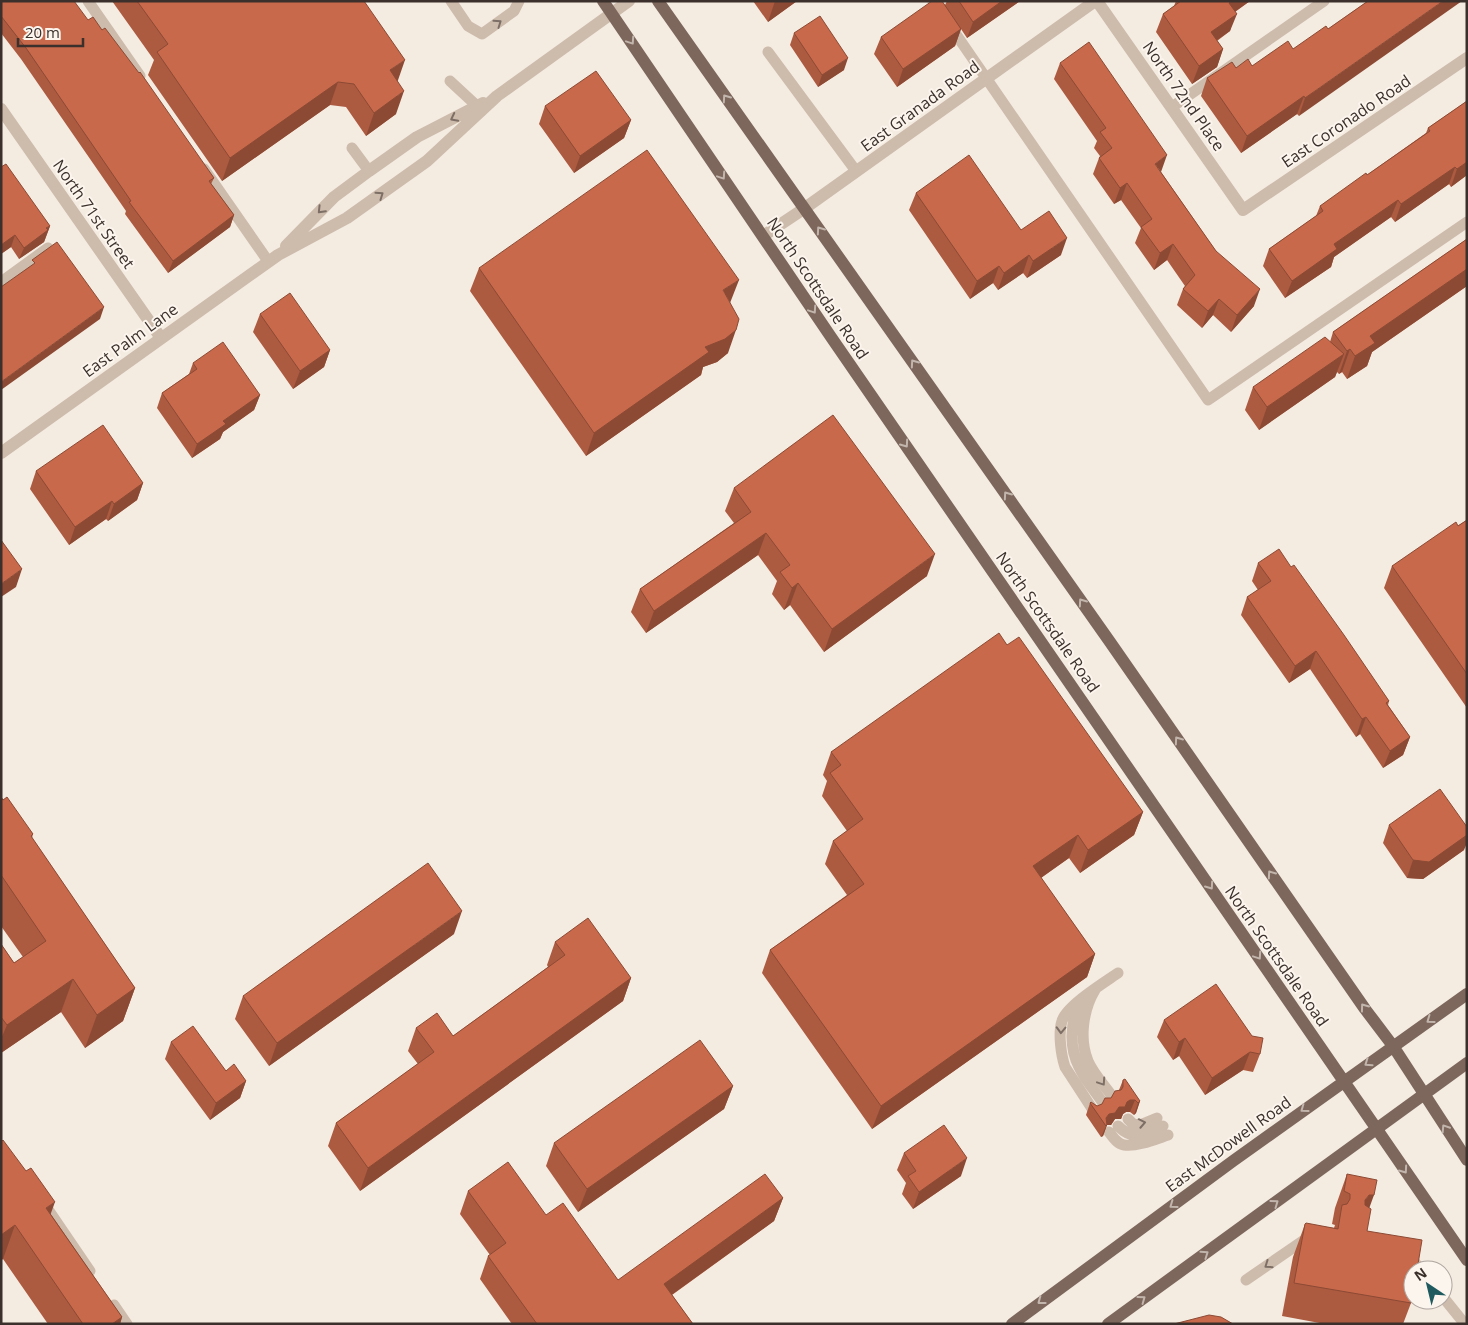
<svg xmlns="http://www.w3.org/2000/svg" width="1468" height="1325" font-family="'Open Sans',sans-serif">
<rect width="100%" height="100%" fill="#f4ebe1"/>
<g fill="none" stroke-linecap="round" stroke-linejoin="round">
<path stroke="#cdbbac" stroke-width="11" d="M88,1L140,76
M451,1L468,26L482,34L514,11L519,1
M933,1L1208,400L1467,222
M768,52L856,171
M450,81L477,106L481,111
M1172,107L1324,1
M352,148L369,171
M204,169L268,261
M1,282L48,248
M1095,990C1083,1010 1079,1039 1088,1061C1093,1073 1105,1086 1112,1096
M1080,1003C1070,1023 1069,1047 1079,1067C1085,1080 1095,1091 1103,1103
M1093,1110L1065,1067C1061,1055 1058,1033 1062,1021C1066,1006 1105,982 1118,973
M1128,1119L1133,1124L1140,1125L1157,1118
M1118,1126C1134,1142 1144,1134 1163,1126
M1109,1132C1113,1137 1117,1144 1124,1145C1137,1147 1156,1139 1168,1135
M43,1202L90,1271
M1408,1254L1421,1270
M1246,1280L1310,1236
M1443,1297L1464,1323
M114,1305L127,1324"/>
<path stroke="#cdbbac" stroke-width="12" d="M1097,1L1243,210L1467,58
M1,109L161,338
M763,236L805,208L1095,1
M286,246L334,197L369,171L417,137L483,103
M1,453L278,255L347,218L427,161L497,96L629,1"/>
<path stroke="#7d675c" stroke-width="12" d="M603,1L831,337L1467,1260
M658,1L1110,642L1365,1009L1393,1046L1467,1160
M1012,1324L1233,1161L1467,994
M1108,1324L1467,1063"/>
</g>
<path fill="#ac5a40" d="M1,1L88,20L102,30L214,178L211,184L234,215L230,227L168,273L125,214L126,211L21,59L1,33Z
M112,1H364L397,81L396,114L366,136L346,107L330,105L222,181L148,75L154,60Z
M753,1H797L768,22Z
M947,1H1020L967,38L961,29L955,46L897,87L874,54L881,37L945,5Z
M1176,1H1250L1235,12L1230,31L1217,41L1223,49L1217,67L1192,84L1156,32L1163,14L1174,6Z
M1368,1L1299,116L1297,114L1241,153L1201,96L1207,78L1236,68L1252,66L1293,49L1328,29Z
M794,33L844,70L818,87L790,45Z
M1060,63L1161,172L1254,306L1231,332L1213,315L1202,328L1177,305L1183,289L1185,286L1167,260L1154,270L1135,243L1141,228L1121,200L1114,204L1093,174L1099,158L1100,156L1094,148L1097,141L1054,79Z
M1467,101V175L1451,187L1449,184L1395,222L1391,217L1334,257L1331,267L1285,298L1263,266L1269,249L1316,216L1320,206L1367,175L1426,133L1428,128Z
M545,106L631,120L624,138L574,173L539,124Z
M1,167L50,226L44,242L19,259L11,247L1,254Z
M916,193L1021,230L1061,255L1027,278L1023,273L998,290L993,283L970,299L909,210Z
M1467,239V286L1372,352L1367,366L1347,379L1342,372L1339,374L1337,372L1335,377L1259,430L1245,410L1253,387L1330,342L1333,332Z
M479,268L730,302L728,353L717,362L703,367L701,375L586,456L470,291Z
M260,314L330,350L324,367L293,389L253,332Z
M193,363L260,395L254,410L223,432L220,439L192,458L157,408L162,393L189,374Z
M36,471L143,483L137,500L108,521L106,519L69,545L30,489Z
M734,488L927,576L824,652L790,605L784,610L772,594L777,581L758,555L646,633L631,612L640,589L734,523L725,511Z
M1467,520V708L1384,588L1392,566Z
M1258,563L1389,701L1388,705L1410,737L1403,755L1383,768L1360,734L1356,737L1310,669L1289,683L1241,615L1247,597L1258,590L1252,581Z
M1007,645L1143,812L1134,835L1080,873L1069,858L1041,878L1095,954L1087,977L872,1129L762,973L770,950L847,895L825,864L833,841L847,831L822,796L827,781L823,775L831,752Z
M1,797L33,834L32,838L135,988L123,1021L85,1048L61,1012L1,1053V944L14,963L23,957L1,926Z
M1389,825L1464,850L1423,879L1407,878L1383,843Z
M454,934L269,1066L235,1019L243,996Z
M555,942L631,978L623,1001L360,1191L328,1146L336,1123L418,1064L408,1051L416,1028L453,1036L548,967L547,965Z
M1164,1020L1260,1054L1253,1072L1243,1070L1205,1095L1179,1056L1173,1060L1157,1037Z
M171,1042L246,1081L240,1098L210,1120L165,1059Z
M1123,1080L1140,1101L1136,1113L1134,1115L1130,1112H1126L1123,1114L1121,1119H1115L1111,1125H1107L1103,1136L1101,1137L1086,1115L1090,1103L1097,1106L1102,1104L1111,1098L1119,1090Z
M733,1086L724,1109L578,1212L546,1166L554,1143Z
M1,1142L122,1317L120,1324H48L3,1259L1,1260Z
M904,1153L961,1176L913,1209L902,1194L906,1183L897,1170Z
M1347,1174L1369,1208L1367,1231L1411,1303L1403,1324H1325L1282,1316L1293,1257L1305,1224L1334,1228L1335,1225L1332,1224L1335,1208Z
M468,1191L546,1215L618,1280L783,1198L774,1221L672,1295L693,1324H512L480,1279L488,1256L490,1255L460,1214Z"/>
<path fill="#8c4a34" d="M775,1H797L768,22Z
M1002,1H1020L967,38L973,22Z
M1232,1H1250L1223,20L1229,3Z
M1443,1H1462L1299,116L1305,98Z
M1237,14L1230,31L1204,49L1211,32Z
M961,29L955,46L897,87L903,69Z
M1223,49L1217,67L1192,84L1199,66Z
M848,58L844,70L818,87L822,75Z
M405,60L397,83L390,70Z
M338,82L330,105L222,181L230,158Z
M404,91L396,114L366,136L374,113Z
M1304,96L1297,114L1241,153L1247,136Z
M631,120L624,138L574,173L580,156Z
M1167,155L1161,172L1155,164Z
M1467,162V175L1451,187L1457,169Z
M1455,167L1449,184L1395,222L1401,204Z
M1127,183L1121,200L1114,204L1120,188Z
M1398,200L1391,217L1334,257L1331,267L1285,298L1292,281L1334,244Z
M234,215L230,227L168,273L173,261Z
M50,226L44,242L19,259L24,248Z
M15,235L11,247L1,254V245Z
M1067,238L1061,255L1027,278L1033,261Z
M1173,244L1167,260L1154,270L1160,253Z
M1029,255L1023,273L998,290L1004,273Z
M999,266L993,283L970,299L977,281Z
M1467,269V286L1372,352L1367,366L1347,379L1355,356L1370,336Z
M739,280L730,303L723,290Z
M1260,289L1254,306L1231,332L1237,315Z
M1219,299L1213,315L1202,328L1208,311Z
M104,307L100,319L1,390V382Z
M736,330L728,353L717,362L703,367L701,375L586,456L594,433L705,347Z
M1350,349L1342,372L1339,374L1347,351Z
M330,350L324,367L293,389L300,371Z
M1344,354L1335,377L1259,430L1267,407Z
M260,395L254,410L223,432L220,439L192,458L197,444L223,421Z
M143,483L137,500L108,521L114,504Z
M112,501L106,519L69,545L75,527Z
M766,533L758,555L646,633L654,611Z
M935,554L927,576L824,652L832,629Z
M22,569L16,587L1,597V584Z
M798,583L790,605L784,610L792,588Z
M1316,651L1310,669L1289,683L1295,666Z
M1366,717L1360,734L1356,737L1362,719Z
M1410,737L1403,755L1383,768L1390,751Z
M1143,812L1134,835L1080,873L1088,850Z
M1078,835L1069,858L1025,889L1033,866Z
M1467,835V843L1464,850L1423,879L1407,878L1413,860Z
M462,911L454,934L269,1066L277,1043Z
M1095,954L1087,977L872,1129L881,1106Z
M631,978L623,1001L360,1191L368,1168Z
M73,979L61,1012L1,1053V1039L7,1025Z
M135,988L123,1021L85,1048L97,1015Z
M1185,1038L1179,1056L1173,1060L1179,1042Z
M1250,1052L1243,1070L1205,1095L1212,1078Z
M246,1081L240,1098L210,1120L216,1103Z
M733,1086L724,1109L578,1212L587,1189Z
M1130,1100H1135L1130,1112H1126L1123,1114L1121,1119H1115L1111,1125H1107L1103,1136L1101,1137L1106,1126H1105L1106,1118L1109,1114Z
M1140,1101L1136,1113L1134,1115L1138,1103Z
M967,1158L961,1176L913,1209L919,1192Z
M1369,1195H1374L1362,1228L1365,1200Z
M783,1198L774,1221L656,1306L664,1284Z
M55,1202L43,1235L46,1208Z
M15,1225L3,1259L1,1260V1235Z
M122,1317L120,1324H112Z"/>
<path fill="#c8694b" stroke="#8c4a34" d="M1,1H74L88,20L93,17L102,30L105,28L139,73L140,72L214,178L209,181L234,215L173,261L129,202L131,201L26,48L1,16Z
M137,1H364L405,60L390,70L404,91L374,113L354,84L338,82L230,158L157,52L168,44Z
M932,1H942L961,29L903,69L881,37Z
M959,1H1002L973,22Z
M1181,1H1232L1229,3L1237,14L1211,32L1223,49L1199,66L1163,14Z
M1368,1H1443L1305,98L1304,96L1247,136L1207,78L1232,62L1236,68L1248,59L1252,66L1288,41L1293,49L1326,26L1328,29Z
M820,16L848,58L822,75L794,33Z
M1089,42L1167,155L1155,164L1216,251L1260,289L1237,315L1219,299L1208,311L1183,289L1195,275L1173,244L1160,253L1141,227L1152,219L1127,183L1120,188L1099,158L1112,148L1100,132L1106,128L1060,63Z
M596,71L631,120L580,156L545,106Z
M1467,101V162L1457,169L1455,167L1401,204L1398,200L1334,244L1337,249L1292,281L1269,249L1323,211L1320,206L1366,173L1367,175L1430,131L1428,128Z
M647,150L739,280L723,290L739,319L736,330L725,339L705,347L709,352L594,433L479,268Z
M969,155L1021,230L1049,211L1067,238L1033,261L1029,255L1004,273L999,266L977,281L916,193Z
M6,164L50,226L46,228L48,230L24,248L15,235L1,245V167Z
M1467,239V269L1370,336L1375,343L1355,356L1350,349L1347,351L1333,332Z
M57,242L104,307L1,382V287L35,263L32,260Z
M290,293L330,350L300,371L260,314Z
M1325,337L1344,354L1267,407L1253,387Z
M223,342L260,395L223,421L226,424L197,444L162,393L197,369L193,363Z
M833,415L935,554L832,629L798,583L792,588L780,572L790,565L766,533L654,611L640,589L751,512L734,488Z
M103,425L143,483L114,504L112,501L75,527L36,471Z
M1467,520V674L1392,566L1456,522L1458,526Z
M1,540L22,569L1,584Z
M1279,549L1291,567L1294,565L1344,635L1389,701L1386,703L1410,737L1390,751L1366,717L1362,719L1316,651L1295,666L1247,597L1271,581L1258,563Z
M999,633L1007,645L1019,637L1143,812L1088,850L1078,835L1033,866L1095,954L881,1106L770,950L864,884L833,841L863,819L830,773L841,765L831,752Z
M1440,789L1467,827V835L1429,862L1413,860L1389,825Z
M1,797L3,800L7,797L33,834L31,836L135,988L97,1015L73,979L7,1025L1,1017V944L14,963L46,941L1,875Z
M428,863L462,911L277,1043L243,996Z
M588,918L631,978L368,1168L336,1123L434,1052L416,1028L437,1013L453,1036L565,955L555,942Z
M1216,984L1252,1036L1263,1038L1260,1054L1250,1052L1212,1078L1185,1038L1179,1042L1164,1020Z
M193,1026L226,1071L234,1064L246,1081L216,1103L171,1042Z
M700,1040L733,1086L587,1189L554,1143Z
M1125,1079L1140,1101L1138,1103L1135,1100H1130L1127,1102L1125,1107H1119L1115,1113L1109,1114L1106,1118L1107,1125L1106,1126L1090,1103L1091,1102L1097,1106L1102,1104L1105,1098H1111L1115,1091L1121,1090L1123,1087V1080Z
M944,1125L967,1158L919,1192L908,1176L916,1171L904,1153Z
M3,1140L26,1171L31,1168L55,1202L46,1208L122,1317L112,1324H83L15,1225L1,1235V1142Z
M508,1162L546,1215L563,1203L618,1280L765,1174L783,1198L664,1284L693,1324H537L488,1256L506,1243L468,1191Z
M1347,1174L1377,1180L1374,1195H1369L1365,1200V1205L1371,1209L1367,1231L1422,1240L1417,1270H1413V1290L1411,1303L1294,1283L1305,1224L1306,1223L1338,1229L1342,1205L1347,1204L1350,1199V1194L1344,1191Z
M1209,1315L1221,1317L1233,1324H1174Z"/>
<defs><path id="oneway-chevron" d="M-2-3.5L2.5 0L-2 3.5" fill="none" stroke-width="1.6" stroke-linecap="round" stroke-linejoin="round" transform="scale(1.25)"/></defs>
<g stroke="#7d6f65">
<use href="#oneway-chevron" transform="translate(498 23) rotate(-35)"/>
<use href="#oneway-chevron" transform="translate(454 118) rotate(153)"/>
<use href="#oneway-chevron" transform="translate(380 195) rotate(-35)"/>
<use href="#oneway-chevron" transform="translate(321 210) rotate(134)"/>
<use href="#oneway-chevron" transform="translate(1061 1030) rotate(92)"/>
<use href="#oneway-chevron" transform="translate(1102 1082) rotate(56)"/>
<use href="#oneway-chevron" transform="translate(1142 1123) rotate(-11)"/>
<use href="#oneway-chevron" transform="translate(1268 1265) rotate(145)"/>
</g>
<g stroke="#c2b5ac">
<use href="#oneway-chevron" transform="translate(631 41) rotate(56)"/>
<use href="#oneway-chevron" transform="translate(726 98) rotate(-125)"/>
<use href="#oneway-chevron" transform="translate(722 176) rotate(56)"/>
<use href="#oneway-chevron" transform="translate(820 230) rotate(-125)"/>
<use href="#oneway-chevron" transform="translate(813 310) rotate(56)"/>
<use href="#oneway-chevron" transform="translate(914 363) rotate(-125)"/>
<use href="#oneway-chevron" transform="translate(905 444) rotate(55)"/>
<use href="#oneway-chevron" transform="translate(1007 495) rotate(-125)"/>
<use href="#oneway-chevron" transform="translate(1082 602) rotate(-125)"/>
<use href="#oneway-chevron" transform="translate(1178 740) rotate(-125)"/>
<use href="#oneway-chevron" transform="translate(1271 874) rotate(-125)"/>
<use href="#oneway-chevron" transform="translate(1210 886) rotate(55)"/>
<use href="#oneway-chevron" transform="translate(1258 956) rotate(56)"/>
<use href="#oneway-chevron" transform="translate(1364 1007) rotate(-126)"/>
<use href="#oneway-chevron" transform="translate(1430 1020) rotate(144)"/>
<use href="#oneway-chevron" transform="translate(1368 1063) rotate(145)"/>
<use href="#oneway-chevron" transform="translate(1304 1109) rotate(144)"/>
<use href="#oneway-chevron" transform="translate(1445 1128) rotate(-123)"/>
<use href="#oneway-chevron" transform="translate(1404 1170) rotate(55)"/>
<use href="#oneway-chevron" transform="translate(1275 1203) rotate(-36)"/>
<use href="#oneway-chevron" transform="translate(1173 1205) rotate(144)"/>
<use href="#oneway-chevron" transform="translate(1205 1254) rotate(-35)"/>
<use href="#oneway-chevron" transform="translate(1142 1299) rotate(-36)"/>
<use href="#oneway-chevron" transform="translate(1041 1301) rotate(143)"/>
</g>
<g text-anchor="middle" dominant-baseline="central" stroke-width="4" stroke-linejoin="round" paint-order="stroke">
<g font-size="16" fill="#3b302b" stroke="#fbf5ee">
<text transform="translate(1184 96) rotate(55)">North 72nd Place</text>
<text transform="translate(920 106) rotate(-36)">East Granada Road</text>
<text transform="translate(1346 121) rotate(-34)">East Coronado Road</text>
<text transform="translate(94 214) rotate(55)">North 71st Street</text>
<text transform="translate(818 288) rotate(56)">North Scottsdale Road</text>
<text transform="translate(130 340) rotate(-36)">East Palm Lane</text>
<text transform="translate(1048 622) rotate(55)">North Scottsdale Road</text>
<text transform="translate(1277 956) rotate(55)">North Scottsdale Road</text>
<text transform="translate(1228 1144) rotate(-36)">East McDowell Road</text>
</g>
</g>
<rect width="1468" height="1325" fill="none" stroke="#3b302b" stroke-width="5"/>
<g transform="translate(1428 1285) rotate(325)"><circle r="24" fill="#fbf5ee" stroke="#aea6a0"/>
<path d="M0-4L9 19L0 12L-9 19Z" fill="#1f5a5e"/>
<text y="-8" font-size="14" font-weight="bold" text-anchor="middle" fill="#3b302b">N</text>
</g>
<path d="M18 38v8h65v-8" fill="none" stroke="#3b302b" stroke-width="2.5"/>
<text x="25" y="38" font-size="15" fill="#3b302b" stroke="#fbf5ee" stroke-width="4" paint-order="stroke">20 m</text>
</svg>
